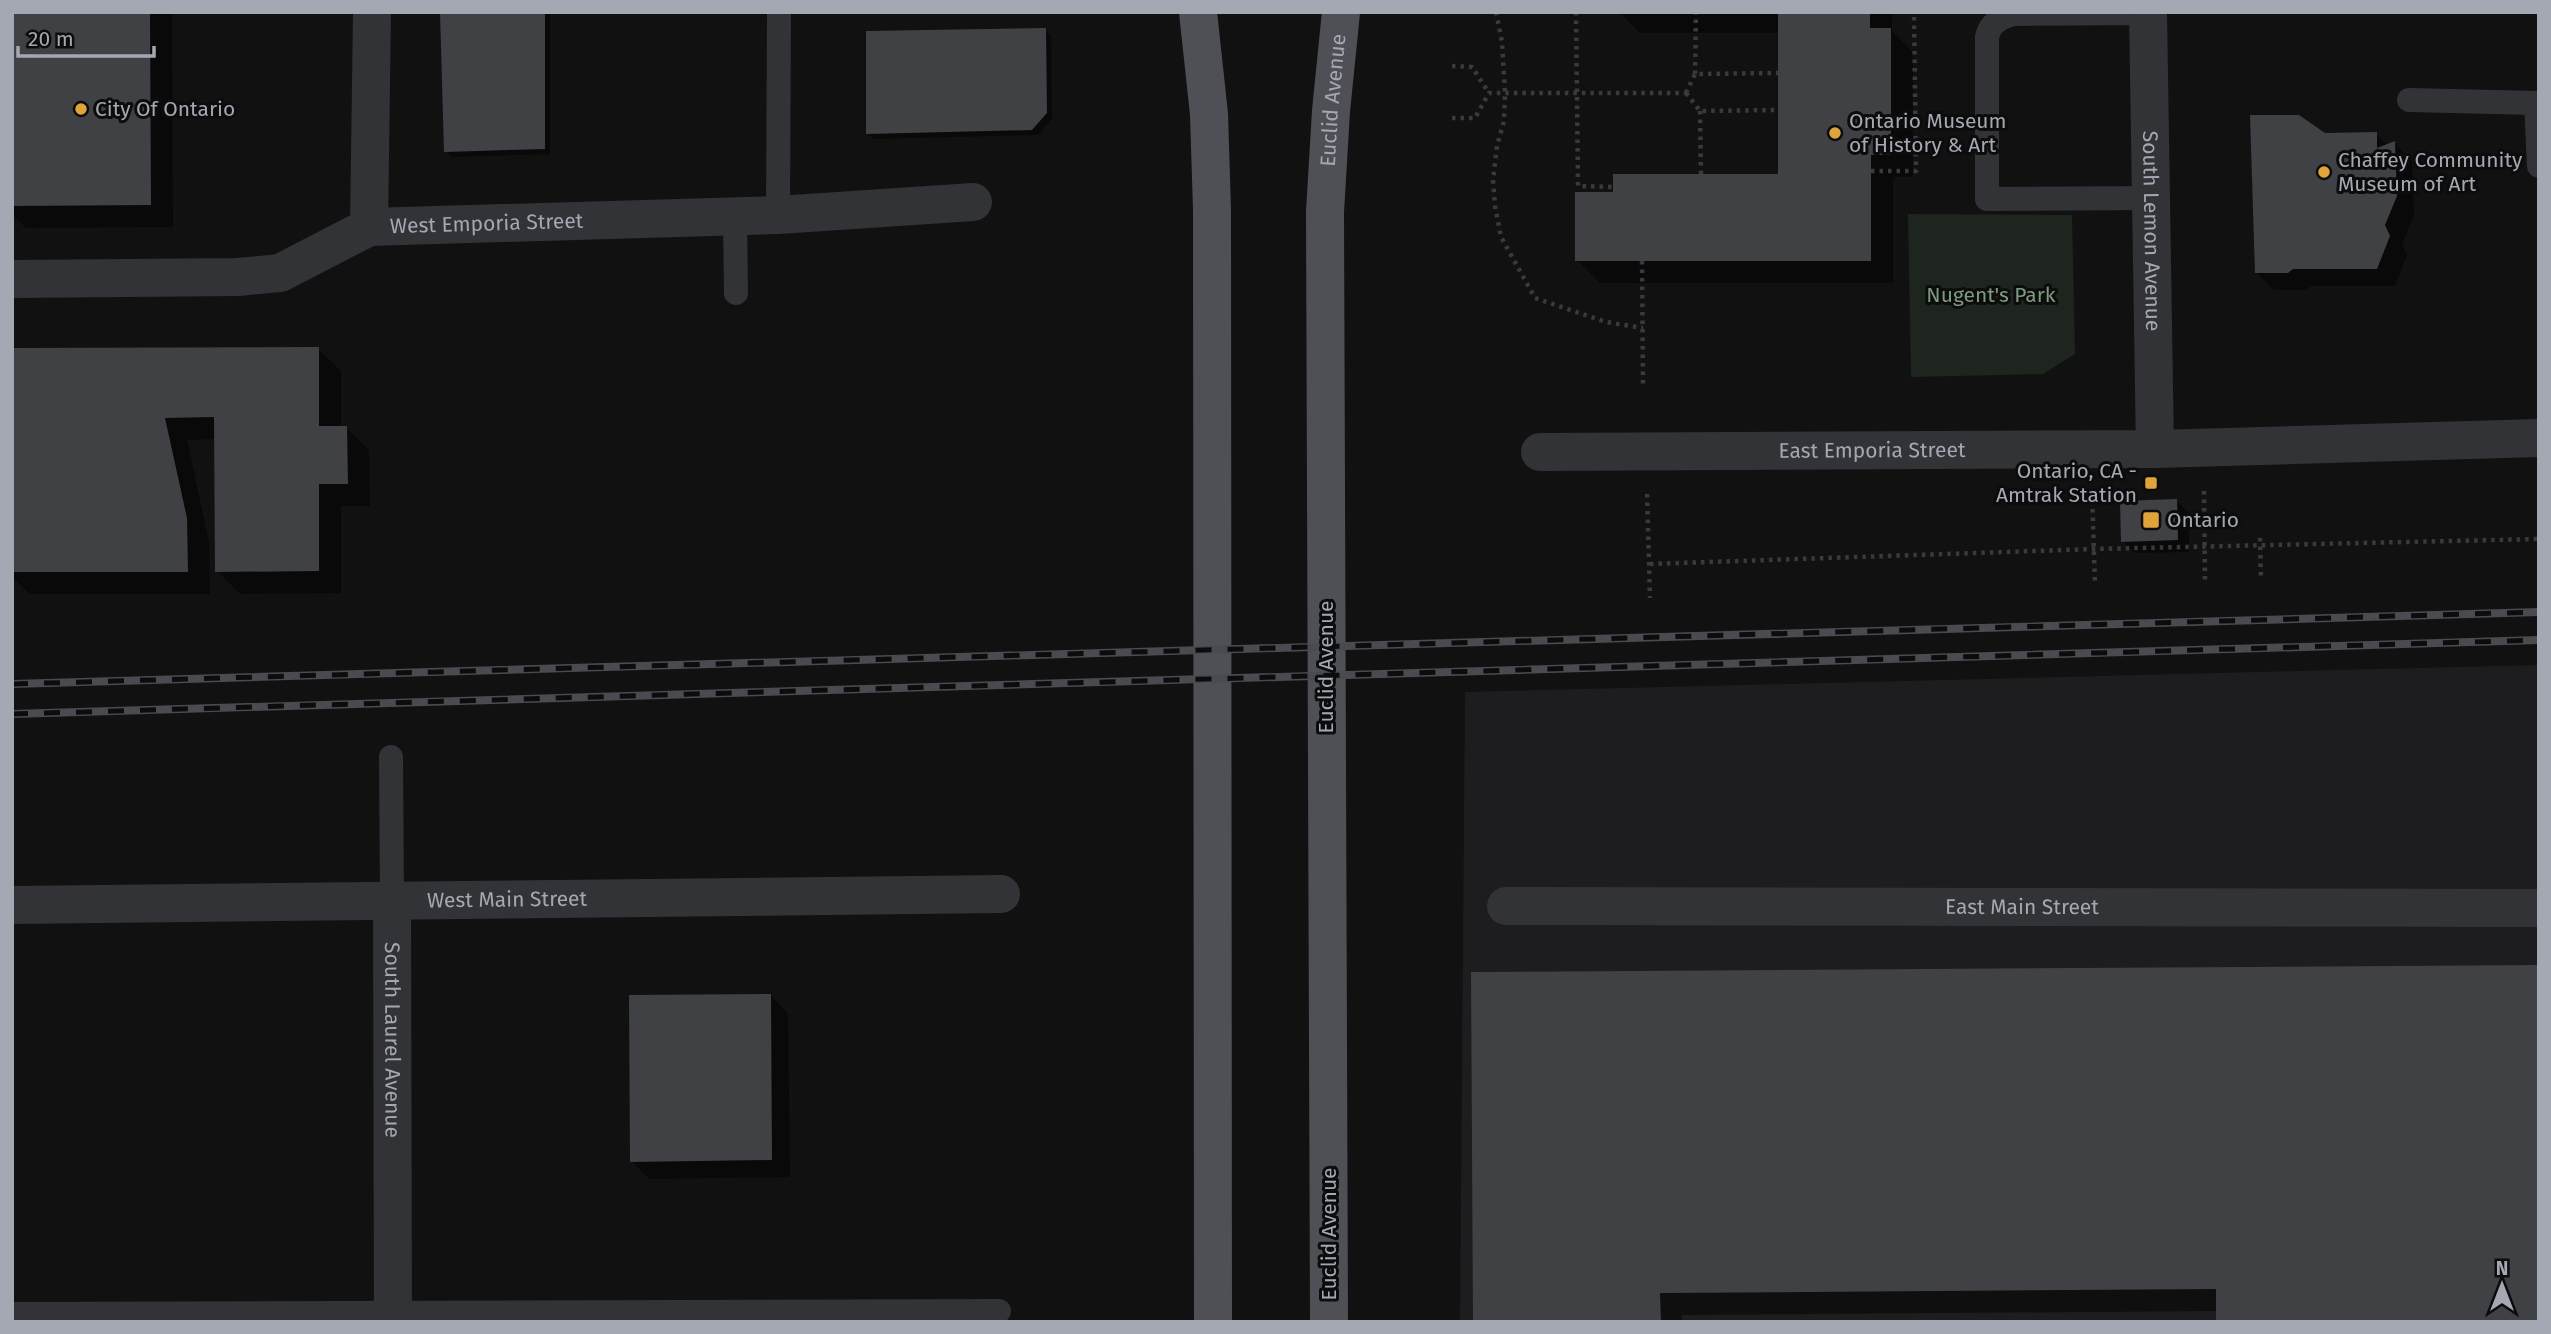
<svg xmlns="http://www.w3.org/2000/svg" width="2551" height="1334" font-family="'Fira Sans',sans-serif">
<rect width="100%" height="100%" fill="#111112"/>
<path fill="#1d1d1f" d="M2539,665V1322H1460L1465,692Z"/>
<path fill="#1e251e" d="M1908,214L2072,215L2075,354L2043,374L1911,377Z"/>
<path fill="#0007" d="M12,12H172L173,227L26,228L12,214Z
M441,12H550V154L452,157L446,151Z
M1604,12H1892V31L1913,52V177H1893V283H1600L1577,260L1615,194L1780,175V33H1640L1620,13Z
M1045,30L1051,35L1052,119L1038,135L873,139L868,133Z
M2324,134H2376L2388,145L2394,143L2412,161L2414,215L2402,244L2407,255L2395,286H2311L2306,290H2274L2256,272Z
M318,349L341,371V428H346L369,450L370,506H341V593L240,594L217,571L216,439L187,440L209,542L210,594H30L12,577V350Z
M2177,501L2189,513V552L2135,553L2123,541Z
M2539,967L2218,1311L1682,1315V1322H1474Z
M771,996L788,1013L790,1177L649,1179L631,1161Z"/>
<path fill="#404145" d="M12,12H150L151,205L12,206Z
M440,12H545V149L444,152Z
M1778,12H1870V28H1891V155H1871V261H1575V192H1613V174H1778Z
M1046,28L1047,113L1032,130L866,134V31Z
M2250,115H2299L2325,133L2377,132V148L2395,141L2397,196L2385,225L2390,236L2377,269H2293L2288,273H2255Z
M319,347V426H347L348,484H319V571L215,572L214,417L165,418L187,518L188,572H12V348Z
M2177,499L2178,540L2121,542L2120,501Z
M2539,965V1322H2216V1289L1660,1293L1661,1322H1473L1471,972Z
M771,994L772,1160L630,1162L629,995Z"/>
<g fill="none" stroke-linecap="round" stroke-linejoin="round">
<path stroke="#383a3e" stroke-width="4.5" stroke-dasharray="3.5 5" stroke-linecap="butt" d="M1496,12L1502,42L1505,93L1504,121L1497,146L1493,180L1495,206L1501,237L1535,298L1606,322L1643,328
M1576,12L1578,186L1613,187
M1452,66L1472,67L1489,93
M1695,74L1696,12
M1686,93L1695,74L1778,73
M1686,93L1700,111L1778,110
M1700,111L1701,174
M1452,118H1475L1489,93H1686
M1871,171H1916L1914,12
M1642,261L1643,384
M2204,491L2205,581
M2092,492L2095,585
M1647,494L1650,598
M2260,538L2261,580
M1650,564L2094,549L2539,539"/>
<path stroke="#323337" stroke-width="24" d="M2148,13L2013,14C2000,18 1990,23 1987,37V199L2151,198
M2409,100L2536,103L2539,166
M778,215L779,12
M735,216L736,293
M391,757L392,900
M12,1314L999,1311"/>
<g stroke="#323337" stroke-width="38">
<path id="s1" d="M2148,12L2155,449"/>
<path d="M369,227L372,12"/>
<path id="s2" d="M12,279L238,277L280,273L369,227L778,215L973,202"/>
<path id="s3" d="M1540,452L2155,449L2539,438"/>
<path id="s4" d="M392,900L393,1322"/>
<path id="s5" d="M12,905L1001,894"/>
<path id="s6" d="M1506,906L2539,908"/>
</g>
<g stroke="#4f5056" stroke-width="38">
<path d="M1198,12L1209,114L1212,210L1213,1322"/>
<path id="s7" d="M1329,1322L1325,212L1331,111L1341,12"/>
</g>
<defs>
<path id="rail" d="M12,684L2539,612
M12,714L2539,640"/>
</defs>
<use href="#rail" stroke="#494b50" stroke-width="8"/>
<use href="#rail" stroke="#0c0c0d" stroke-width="5" stroke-dasharray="16" stroke-linecap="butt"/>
</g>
<g fill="#e1a43a" stroke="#0c0c0d" stroke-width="2.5">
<circle cx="81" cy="109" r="7"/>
<circle cx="1835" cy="133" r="7"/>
<circle cx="2324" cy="172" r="7"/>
<rect x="2144" y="476" width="14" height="14" rx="3.5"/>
<rect x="2142" y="511" width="18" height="18" rx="3.5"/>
</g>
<g text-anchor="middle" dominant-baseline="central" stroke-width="6" stroke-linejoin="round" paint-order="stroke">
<g font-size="21" fill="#a3a8b2" stroke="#0c0c0d">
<text stroke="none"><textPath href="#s7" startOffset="1222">Euclid Avenue</textPath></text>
<text stroke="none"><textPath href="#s2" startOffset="486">West Emporia Street</textPath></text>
<text stroke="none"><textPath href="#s1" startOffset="219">South Lemon Avenue</textPath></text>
<text stroke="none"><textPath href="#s3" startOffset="332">East Emporia Street</textPath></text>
<text transform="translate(1326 667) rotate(-90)">Euclid Avenue</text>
<text stroke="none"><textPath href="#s5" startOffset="495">West Main Street</textPath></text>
<text stroke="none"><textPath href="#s6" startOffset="516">East Main Street</textPath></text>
<text stroke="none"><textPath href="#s4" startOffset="140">South Laurel Avenue</textPath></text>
<text transform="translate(1329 1234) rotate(-90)">Euclid Avenue</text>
</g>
<g font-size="21" fill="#a3a8b2" stroke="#0c0c0d" text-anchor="start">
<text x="95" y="109">City Of Ontario</text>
<text x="1849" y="121">Ontario Museum<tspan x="1849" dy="24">of History &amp; Art</tspan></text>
<text x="2338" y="160">Chaffey Community<tspan x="2338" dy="24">Museum of Art</tspan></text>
<text x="2137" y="471" text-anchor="end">Ontario, CA -<tspan x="2137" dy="24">Amtrak Station</tspan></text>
<text x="2167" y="520">Ontario</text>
</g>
<g font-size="21" fill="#7c9b7d" stroke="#0c0c0d">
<text x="1991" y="295">Nugent's Park</text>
</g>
</g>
<rect width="2551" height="1334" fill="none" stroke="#a3a8b2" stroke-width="28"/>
<g transform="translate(2502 1285)" stroke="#0c0c0d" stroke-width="5" paint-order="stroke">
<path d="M0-5L12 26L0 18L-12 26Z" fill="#a3a8b2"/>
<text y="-10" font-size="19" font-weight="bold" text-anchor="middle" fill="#a3a8b2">N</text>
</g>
<path d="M18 46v10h136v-10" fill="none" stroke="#a3a8b2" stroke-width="3.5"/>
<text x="28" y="46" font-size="21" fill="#a3a8b2" stroke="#0c0c0d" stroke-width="5" paint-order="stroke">20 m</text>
</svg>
